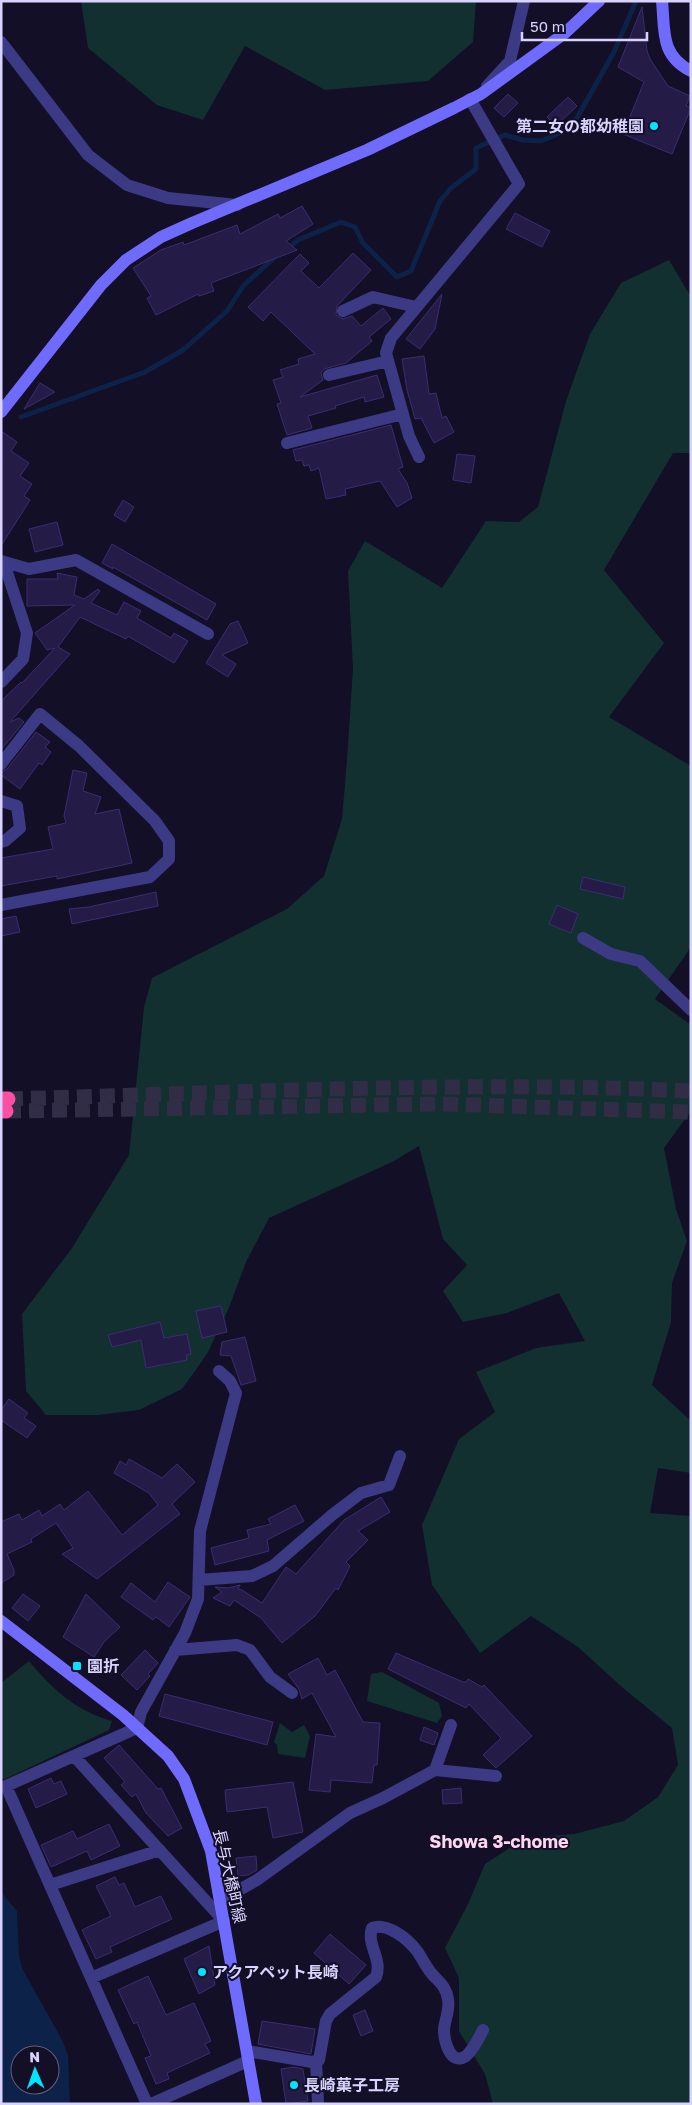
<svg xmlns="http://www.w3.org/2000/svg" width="692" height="2105" font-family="'Golos Text','Noto Sans JP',sans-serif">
<rect width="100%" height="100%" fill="#130f26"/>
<path fill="#12302f" d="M81,1H476L473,42L428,81L325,90L245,46L203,120L157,105L88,48Z
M669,260L691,297V453H673L604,570L664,643L609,717L691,766V947L655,999L691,1025V1111L664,1148L676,1209L687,1241L672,1283L671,1322L652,1385L691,1421V1473L658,1468L650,1513L691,1516V2104H493L485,2074L459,2031V1978L445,1948L467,1906L485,1864L525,1838L574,1834L624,1821L658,1797L678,1765L672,1728L623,1688L578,1647L531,1616L480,1653L432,1585L422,1525L459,1439L495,1412L476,1372L536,1348L585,1341L559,1293L507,1313L463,1322L443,1291L467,1265L443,1239L419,1146L392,1162L269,1218L246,1262L228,1310L207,1354L182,1389L139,1410L98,1415H46L26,1391L22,1314L72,1248L129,1155L144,1007L152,978L287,909L324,876L342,819L347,760L353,668L348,571L365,541L442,588L486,521L519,522L538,507L566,401L590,334L621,283Z
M29,1661C52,1689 76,1711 112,1721L109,1730L5,1779L1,1778V1683Z
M382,1672L439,1703L442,1716L437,1723L367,1701L371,1674Z
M280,1723L292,1732L304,1725L310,1736L305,1758L278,1754L277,1745L274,1742Z"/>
<path fill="#0c2248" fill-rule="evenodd" d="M1,1892L17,1911L19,1957L23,1970L62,2040L68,2055L70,2104H1ZM20,2055H50V2085H20Z"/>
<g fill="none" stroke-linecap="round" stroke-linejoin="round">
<path stroke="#0c2248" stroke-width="5" d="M287,249L298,240L341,222L355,227L363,243L397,277L411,271L440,201L451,188L476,169V148L505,135L523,140L541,141L560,133L577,118L614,52L636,1
M21,417L145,372L183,350L227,311L243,286L276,256"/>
</g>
<path fill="#241b47" stroke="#3b2d73" d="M642,7L647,51L650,59L668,86L690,96L686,106L691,108L672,154L623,134L644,82L618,67Z
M508,94L518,103L504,117L494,108Z
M568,97L577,106L556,126L547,117Z
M302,206L313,224L286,241L297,250L211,283L214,291L199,296L198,294L156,315L147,298L151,296L133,268L161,250L183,242L184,245L237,225L240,234L278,214L280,218Z
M515,213L550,231L542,247L506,229Z
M353,253L371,270L337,306L336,315L343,319L352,316L361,326L383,308L391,319L369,337L372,341L346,363L324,369L321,373L323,380L300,397L377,375L384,397L365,402L364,397L335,406L336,408L308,416L312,428L287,435L277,404L281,403L273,380L283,377L280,370L299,364L298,359L315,354L271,312L263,321L248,307L300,254L309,263L301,271L319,288Z
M442,294L435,329L420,349L406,339Z
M424,356L429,394L436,393L442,418L446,416L454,432L434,443L421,418L415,419L407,390L402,359Z
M40,383L55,392L24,409Z
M391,425L403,467L398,469L407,483L412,498L397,507L380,481L345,489L346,495L326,499L319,468L311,471L309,465L304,466L302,460L296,461L293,450Z
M1,431L17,442L11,451L29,463L20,476L32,484L24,496L30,500L1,546Z
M457,454L475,456L471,483L453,480Z
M123,500L134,507L125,522L114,515Z
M57,522L63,545L35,552L29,529Z
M112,544L216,604L207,620L113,567V569L102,563Z
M57,573L77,577L74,595L84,599L98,589L100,591L91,603L117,615L124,602L141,611L137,618L171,638L174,633L188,641L174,663L128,636L126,639L80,617L58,647L70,654L10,722L19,718L24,722L1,750V701L21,682L22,683L55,648L47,650L35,633L75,605L27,606V579H58Z
M238,621L248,643L222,655L236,664L228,677L206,663L230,624Z
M36,732L50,742L45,747L51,752L42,765L39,763L20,789L1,775V772L7,769Z
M73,770L87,773L83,791L101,797L95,814L119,809L132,863L57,879V876L1,886V858L53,849L48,827L66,823L64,816Z
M583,877L625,887L623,899L580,889Z
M156,892L158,906L72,924L69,909L89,907Z
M557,905L578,914L571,933L549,924Z
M16,916L20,932L1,936V919Z
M221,1306L227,1332L202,1338L196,1311Z
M160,1322L164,1338L187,1334L191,1354L186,1355L187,1360L146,1368L141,1340L112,1347L108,1335Z
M245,1337L256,1381L241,1385L231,1356L220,1355L222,1342Z
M9,1399L28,1413L24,1418L36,1426L27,1438L1,1420V1410Z
M129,1459L162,1478L177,1464L195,1482L172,1504L180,1514L97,1579L62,1554L73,1548L56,1523L31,1539L32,1542L7,1554L14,1570V1575L1,1583V1522L19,1514L22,1520L39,1510L42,1516L60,1504L64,1510L88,1491L122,1535L158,1505L149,1493L114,1473L120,1461L126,1465Z
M381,1497L390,1512L358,1531L368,1540L346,1562L350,1566L338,1590L336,1588L315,1616L282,1643L261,1618L234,1600L230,1606L213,1598L222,1592L215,1587L228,1588L240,1585L238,1589L242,1590L262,1603L286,1567L296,1574L344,1520Z
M295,1505L304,1521L267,1540L269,1551L215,1565L211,1548L249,1538L247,1530L271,1524L268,1519Z
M168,1582L190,1597L169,1627L156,1617L153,1620L121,1597L131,1583L155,1602Z
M23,1594L40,1606L28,1621L12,1608Z
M86,1594L120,1627L104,1642L94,1657L63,1637Z
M145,1650L158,1663L148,1674L150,1676L137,1690L121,1675Z
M396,1653L463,1682H466L468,1679L482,1687L484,1685L532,1736L496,1768L483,1755L501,1738L469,1704L466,1708L388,1669Z
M318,1658L327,1675L335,1670L363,1722L380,1723L377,1765H374L372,1783L331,1780L330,1792L309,1790L316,1734L336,1737L312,1693L302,1699L299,1689L288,1674Z
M165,1694L273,1722L267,1745L159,1716Z
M424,1727L438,1733L434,1745L420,1740Z
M119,1745L158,1789L161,1788L182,1828L168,1836L146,1813L136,1794L132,1797L121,1785L125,1782L104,1758Z
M51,1778L54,1784L61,1781L67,1794L36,1808L28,1789Z
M293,1782L303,1832L273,1838L267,1807L227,1812L225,1790Z
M461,1788L462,1803L443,1804L442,1790Z
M109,1824L120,1846L91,1860L87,1851L51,1867L41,1845L73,1831L77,1839Z
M256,1856L257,1870L248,1875L238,1876L236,1858Z
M115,1877L119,1885L124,1883L135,1907L161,1896L172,1919L110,1947L112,1952L96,1959L82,1930L111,1916L96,1886Z
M330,1934L366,1965L349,1984L314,1953Z
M209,1946L215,1985L199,1994L184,1959Z
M148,1976L166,2015L194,2003L211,2041L205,2044L210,2053L167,2073L169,2079L156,2084L145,2058L151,2056L137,2022L134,2024L118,1990Z
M365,2010L373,2031L361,2036L353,2015Z
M262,2021L315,2029L311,2054L258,2044Z
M294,2067L303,2069L308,2101L286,2104L281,2069Z"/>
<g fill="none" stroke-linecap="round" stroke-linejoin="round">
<path stroke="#312d47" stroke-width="15" stroke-dasharray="15 8" stroke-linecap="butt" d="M8,1099C235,1093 464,1080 691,1091
M6,1111L442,1104L691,1112"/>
<path stroke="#3d3a85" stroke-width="12" d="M1,42L88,155L127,185L168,198L237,205
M487,86L510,61L524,1
M343,311L373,297L416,307
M329,375L388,361
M287,443L403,414
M419,457L409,436L386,353L391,338L519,184L470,99
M1,561L29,569L76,560L208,634
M1,682L23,659L27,633L4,563
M1,764L40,714L79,746L155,821L169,841V859L150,877L1,905
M1,801L17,806L20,828L5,841L1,842
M583,938L611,954L640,961L691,1010
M199,1580L252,1576L273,1566L332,1515L361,1493L389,1485L400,1456
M175,1650L237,1645L250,1650L270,1677L292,1693
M74,1756L224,1921L91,1978
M435,1770L451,1725
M50,1885L160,1850
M221,1900L257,1880L350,1813L383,1798L435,1770L496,1776
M247,2051L312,2062L319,2060L326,2021L330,2014L376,1977C383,1959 366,1945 372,1928C387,1922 408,1939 417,1951C422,1958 426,1967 432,1974C439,1982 446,1986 448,1999C450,2010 445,2019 444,2029C444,2040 450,2067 466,2056C473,2050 479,2038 483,2030
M316,2061L318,2102
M147,2104L6,1786L137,1728L141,1712L185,1633L198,1599L200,1531L236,1393L230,1381L219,1371
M151,2104L248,2061"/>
<path stroke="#6f6bff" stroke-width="12" d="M662,1C665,31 660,55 691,71
M1,412L101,285L126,260L161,237L192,223L367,150L454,108L481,94L565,33L599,1
M1,1621L123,1715L168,1756L184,1779L211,1851L256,2104"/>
<path stroke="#ff4fa3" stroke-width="15" d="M1,1099H8
M1,1111H6"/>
</g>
<g fill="#00e5ff" stroke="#130f26" stroke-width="2">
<circle cx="654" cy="126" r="5"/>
<rect x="72" y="1661" width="10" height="10" rx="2.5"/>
<circle cx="202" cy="1972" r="5"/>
<circle cx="294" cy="2085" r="5"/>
</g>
<g text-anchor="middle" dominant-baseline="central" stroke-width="4" stroke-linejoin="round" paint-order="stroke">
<g font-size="16" font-weight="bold" fill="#d9d4ff" stroke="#130f26" text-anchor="start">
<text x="644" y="126" text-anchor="end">第二女の都幼稚園</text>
<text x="87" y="1666">園折</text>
<text x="212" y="1972">アクアペット長崎</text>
<text x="304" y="2085">長崎菓子工房</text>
</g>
<g font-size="16" fill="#d9d4ff" stroke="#130f26">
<text transform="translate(230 1876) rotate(77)">長与大橋町線</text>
</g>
<g font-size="18" font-weight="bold" fill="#ffd6f0" stroke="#130f26">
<text x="499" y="1841">Showa 3-chome</text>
</g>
</g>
<rect width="692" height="2105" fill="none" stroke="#d9d4ff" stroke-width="5"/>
<g transform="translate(35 2070) rotate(358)"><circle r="24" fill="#130f26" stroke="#625e7d"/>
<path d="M0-4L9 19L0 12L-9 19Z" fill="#00e5ff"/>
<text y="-8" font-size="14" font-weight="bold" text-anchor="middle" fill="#d9d4ff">N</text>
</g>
<path d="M522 32v8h125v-8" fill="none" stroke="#d9d4ff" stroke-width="2.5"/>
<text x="530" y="32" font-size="15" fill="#d9d4ff" stroke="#130f26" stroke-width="4" paint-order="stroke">50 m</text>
</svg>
